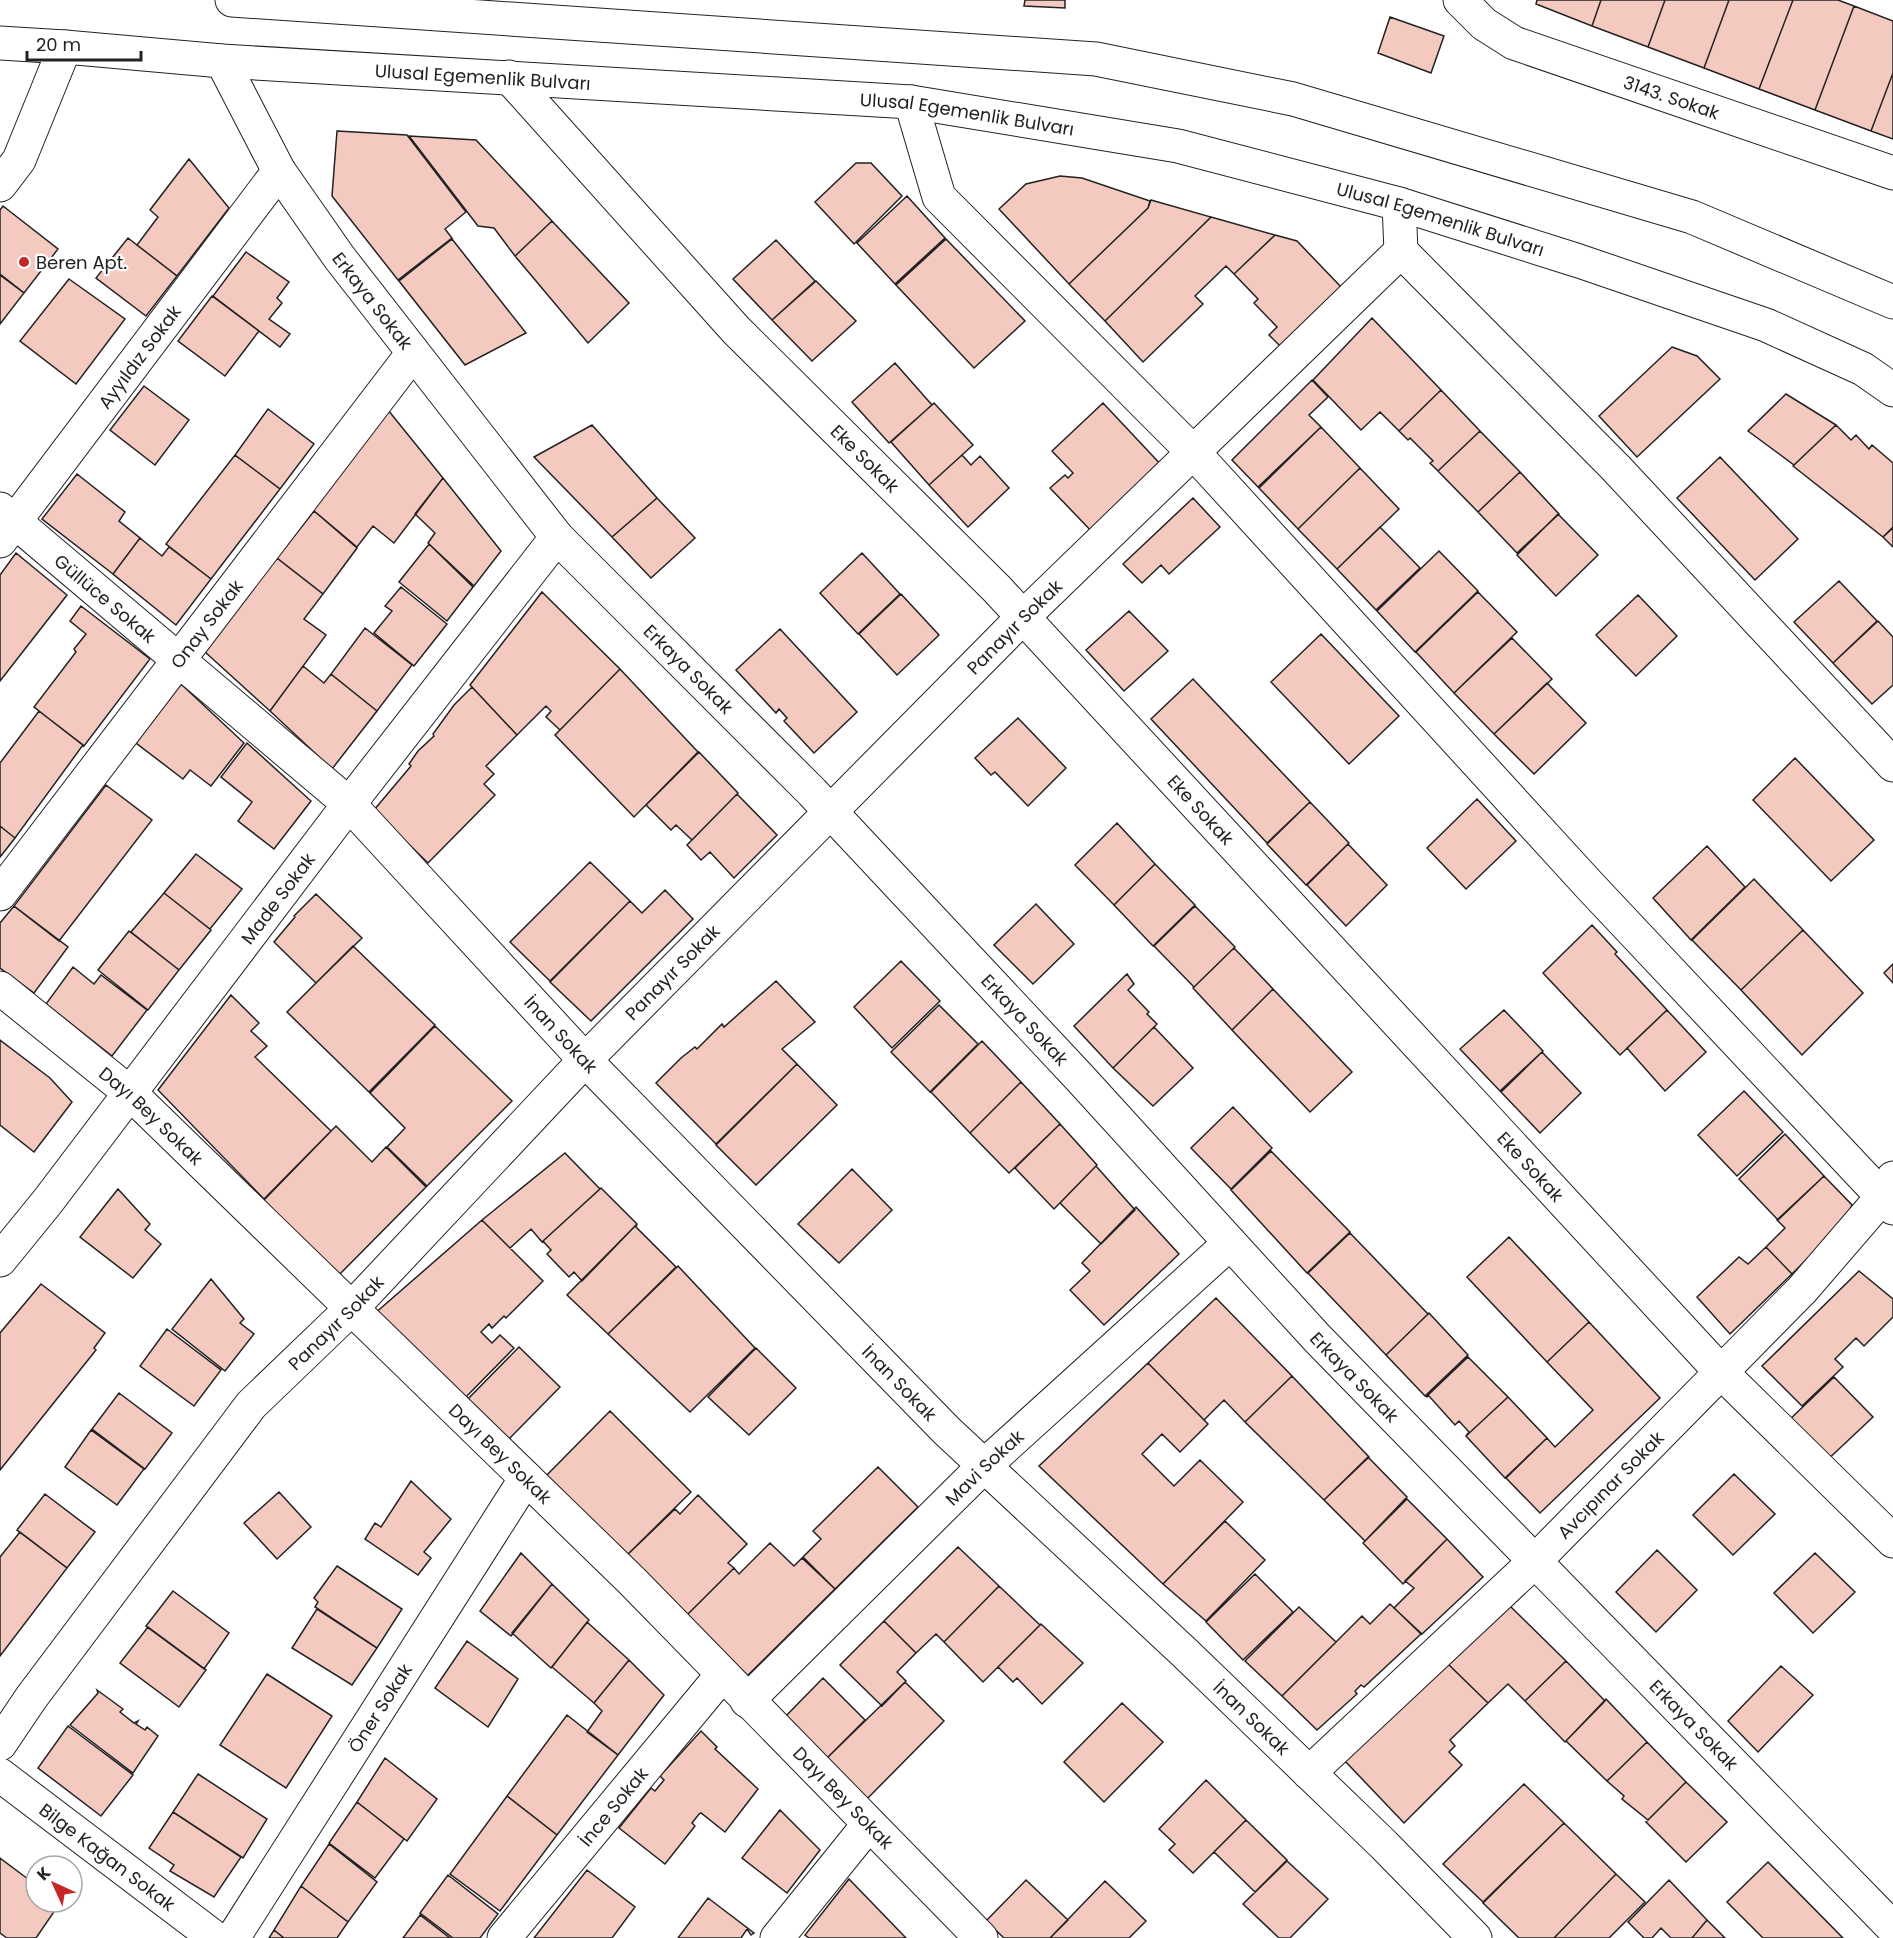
<svg xmlns="http://www.w3.org/2000/svg" width="1893" height="1938" font-family="Poppins,sans-serif">
<rect width="100%" height="100%" fill="#fff"/>
<path fill="#f3c9c0" stroke="#222" stroke-width="1.5" d="M1025,0H1065V8L1024,6Z
M1537,0H1601L1592,26L1536,4Z
M1601,0H1665L1648,47L1592,26Z
M1665,0H1729L1704,68L1648,47Z
M1729,0H1793L1759,89L1704,68Z
M1793,0H1838L1854,6L1815,110L1759,89Z
M1854,6L1893,21V73L1871,131L1815,110Z
M1390,17L1444,36L1431,73L1378,53Z
M1893,73V139L1871,131Z
M337,131L407,135L466,212L445,229L452,238L398,280L332,196Z
M409,136L476,140L552,221L515,256L494,228L478,226Z
M189,159L229,208L177,276L137,245L158,217L150,210Z
M856,163H871L902,196L854,244L815,202Z
M1060,176L1082,178L1150,201L1148,208L1069,284L999,209L1026,184Z
M907,196L945,238L895,284L857,243Z
M1151,200L1211,217L1105,321L1069,284L1148,208Z
M3,206L58,249L24,293L0,275V210Z
M1211,217L1275,235L1234,274L1226,266L1195,296L1203,304L1143,362L1105,321Z
M552,221L629,303L588,343L515,256Z
M1275,235L1297,241L1343,289L1285,351L1269,335L1277,327L1254,303L1258,299L1234,274Z
M128,238L177,276L146,316L96,278Z
M452,239L526,333L465,365L399,281Z
M946,239L1025,321L974,368L896,285Z
M776,240L815,281L772,320L733,279Z
M246,252L289,282L277,298L282,303L269,319L290,334L280,347L213,296Z
M0,274L24,293L0,324Z
M69,279L125,319L76,384L20,341Z
M816,281L856,321L812,361L772,320Z
M212,296L259,331L225,376L178,341Z
M1372,318L1441,390L1399,431L1380,412L1361,430L1313,380Z
M1672,347L1697,356L1720,379L1637,457L1599,416Z
M895,363L932,405L889,443L852,402Z
M1312,380L1328,397L1309,415L1321,427L1258,487L1232,460Z
M144,386L189,420L155,465L110,430Z
M1441,390L1480,431L1438,471L1430,463L1433,461L1410,438L1408,440L1399,431Z
M1786,394L1836,425L1794,465L1748,431Z
M934,403L973,445L929,485L891,442Z
M1103,403L1165,469L1096,536L1050,488L1065,475L1068,478L1073,473L1052,451Z
M268,409L314,444L280,489L235,455Z
M388,410L443,478L394,543L373,526L357,547L313,510Z
M592,425L657,498L612,537L534,457Z
M1836,425L1851,440L1856,435L1869,449L1872,445L1893,463V527L1883,537L1793,466Z
M1321,427L1360,468L1298,529L1259,488Z
M1480,431L1520,472L1478,512L1438,471Z
M235,455L280,489L211,579L166,544Z
M962,455L971,465L980,456L1009,488L968,527L929,485Z
M1720,457L1798,539L1755,580L1677,498Z
M1360,468L1399,509L1337,569L1298,529Z
M1520,472L1559,514L1517,553L1478,512Z
M77,474L125,512L119,521L140,538L113,574L42,519Z
M443,478L501,551L474,586L428,543L435,533L415,514Z
M657,498L695,538L651,578L612,537Z
M1193,498L1220,527L1169,574L1161,565L1142,583L1123,564Z
M314,511L357,548L323,594L277,558Z
M1558,514L1598,555L1556,596L1517,555Z
M1380,527L1420,568L1376,610L1337,569Z
M1893,528V547L1883,537Z
M140,538L162,556L169,547L211,579L176,625L113,574Z
M429,544L473,587L447,621L399,582Z
M1439,551L1478,591L1415,652L1377,611Z
M16,553L67,595L0,681V575Z
M862,553L900,594L858,634L820,593Z
M277,558L323,594L304,619L326,635L270,711L205,652Z
M1839,581L1877,621L1833,663L1794,622Z
M401,587L447,624L414,666L374,633L392,611L385,606Z
M542,592L620,669L560,730L546,717L551,711L546,706L517,735L470,685Z
M1478,592L1517,632L1454,693L1416,652Z
M901,594L939,635L897,675L859,634Z
M1638,595L1677,636L1636,676L1596,635Z
M81,606L150,659L84,746L34,707L76,652L74,649L86,634L70,621Z
M1129,611L1168,651L1124,691L1086,650Z
M1878,621L1893,637V685L1872,704L1833,663Z
M365,628L412,665L377,711L331,674Z
M780,629L857,712L814,753L784,721L787,718L779,709L776,713L736,670Z
M1321,634L1399,716L1349,764L1271,682Z
M1512,638L1552,679L1494,734L1454,693Z
M303,666L324,683L331,674L377,711L332,769L270,711Z
M620,669L698,752L634,817L555,735Z
M1193,679L1310,802L1267,843L1151,719Z
M1547,683L1586,723L1534,774L1494,734Z
M181,684L244,743L211,786L190,770L183,779L136,743Z
M472,687L517,735L486,766L494,774L484,784L495,795L428,863L374,810L411,766L409,764L418,751L434,736L433,734L454,705Z
M39,711L83,745L15,838L0,826V763Z
M1018,718L1066,768L1028,806L995,772L991,775L975,758Z
M247,743L311,801L274,849L238,821L252,802L221,777Z
M699,752L738,793L692,840L676,825L671,830L646,805Z
M1795,758L1874,840L1831,881L1753,800Z
M106,785L152,820L59,941L14,906Z
M737,794L777,835L734,878L710,852L701,860L687,845Z
M1477,799L1516,841L1466,889L1427,848Z
M1310,802L1349,843L1306,885L1267,844Z
M1117,823L1155,864L1114,905L1075,865Z
M0,826L15,838L0,857Z
M1348,844L1387,885L1346,926L1307,885Z
M1707,846L1745,887L1691,940L1653,898Z
M196,854L242,889L210,929L164,893Z
M590,862L630,901L550,981L510,942Z
M1155,864L1195,905L1153,946L1114,905Z
M1754,879L1803,930L1741,990L1692,940Z
M665,890L693,919L591,1021L550,982L630,901L642,913Z
M164,893L211,930L179,970L131,932Z
M316,894L362,938L316,983L274,942L295,917L294,916Z
M1036,904L1074,944L1033,984L994,945Z
M14,906L68,947L34,993L0,968V923Z
M1195,906L1235,947L1194,987L1154,946Z
M1592,925L1617,952L1615,954L1667,1010L1620,1055L1543,973Z
M1803,930L1863,993L1802,1055L1741,990Z
M129,931L179,970L148,1010L98,970Z
M353,946L435,1025L369,1092L287,1012Z
M1234,948L1273,989L1232,1030L1193,988Z
M901,961L940,1001L892,1048L854,1007Z
M1893,964V983L1884,973Z
M73,967L94,984L101,975L147,1010L112,1056L46,1004Z
M1127,974L1134,984L1128,990L1149,1012L1147,1014L1157,1024L1113,1068L1074,1026Z
M776,981L815,1022L782,1049L797,1064L716,1144L656,1083L681,1058L695,1047L697,1049L722,1024L724,1027Z
M1273,989L1352,1072L1310,1112L1232,1030Z
M231,995L259,1023L251,1031L267,1046L255,1057L331,1131L264,1199L158,1090Z
M939,1005L978,1044L930,1092L891,1052Z
M1504,1010L1543,1051L1500,1091L1460,1049Z
M1667,1010L1706,1052L1665,1091L1627,1048Z
M435,1026L512,1101L427,1186L387,1147L405,1128L370,1093Z
M1154,1027L1193,1068L1153,1106L1113,1068Z
M0,1040L50,1078L72,1102L34,1152L0,1125Z
M982,1041L1021,1082L970,1133L931,1092Z
M1542,1052L1581,1093L1540,1133L1501,1092Z
M797,1064L837,1105L756,1185L716,1145Z
M1021,1082L1060,1124L1009,1173L970,1133Z
M1744,1091L1783,1132L1737,1176L1698,1135Z
M1233,1107L1272,1148L1231,1189L1191,1148Z
M1060,1124L1097,1165L1054,1209L1015,1168Z
M336,1126L372,1162L386,1147L426,1187L336,1278L264,1200Z
M1785,1134L1824,1176L1778,1220L1739,1179Z
M1271,1151L1350,1232L1307,1273L1231,1190Z
M565,1153L600,1189L542,1242L531,1229L510,1248L482,1220Z
M1096,1166L1135,1210L1101,1244L1060,1203Z
M852,1169L892,1210L839,1263L798,1224Z
M1824,1176L1852,1205L1844,1222L1792,1274L1766,1247L1785,1228L1777,1220Z
M601,1188L637,1224L582,1281L574,1272L569,1277L547,1254L551,1250L543,1241Z
M118,1189L150,1224L145,1230L161,1244L133,1278L80,1237Z
M1136,1207L1179,1254L1104,1325L1070,1290L1090,1271L1082,1263Z
M482,1220L543,1281L506,1318L504,1316L492,1328L489,1324L481,1332L492,1343L500,1335L514,1348L463,1400L373,1315Z
M637,1224L636,1227L676,1267L608,1334L567,1295Z
M1350,1233L1428,1314L1386,1355L1308,1273Z
M1509,1237L1589,1322L1547,1362L1467,1277Z
M1766,1247L1792,1274L1730,1334L1697,1297L1739,1257L1748,1264Z
M678,1266L755,1348L690,1412L608,1334Z
M1859,1271L1893,1299V1317L1864,1346L1856,1338L1835,1359L1843,1367L1802,1406L1762,1366Z
M211,1279L244,1319L240,1323L254,1334L225,1371L172,1329Z
M41,1284L105,1333L94,1348L96,1350L0,1470V1333Z
M1216,1298L1292,1376L1245,1422L1224,1400L1204,1420L1148,1363Z
M1429,1313L1468,1355L1425,1396L1386,1355Z
M1589,1322L1660,1398L1540,1513L1506,1478L1547,1438L1555,1447L1593,1410L1547,1362Z
M167,1329L221,1370L194,1406L140,1366Z
M519,1347L560,1387L506,1442L465,1402Z
M756,1348L796,1388L749,1435L708,1397Z
M1468,1357L1508,1397L1466,1436L1469,1432L1459,1421L1455,1425L1429,1396L1426,1397Z
M1148,1363L1208,1424L1180,1452L1162,1434L1142,1454L1174,1486L1200,1460L1243,1502L1163,1584L1039,1466Z
M1292,1376L1369,1457L1324,1500L1245,1422Z
M1834,1377L1873,1417L1823,1464L1785,1424Z
M119,1393L172,1433L145,1469L92,1429Z
M1508,1397L1547,1438L1505,1478L1466,1436Z
M610,1411L691,1492L623,1559L543,1479Z
M91,1430L144,1469L117,1505L65,1467Z
M1368,1457L1407,1497L1365,1541L1324,1500Z
M878,1467L918,1507L835,1589L803,1557L821,1539L813,1531Z
M1734,1474L1775,1514L1733,1555L1693,1515Z
M411,1481L451,1519L424,1552L431,1558L418,1575L365,1539L375,1523L381,1527Z
M279,1492L311,1527L277,1559L244,1523Z
M45,1494L95,1532L67,1568L17,1530Z
M698,1495L747,1544L728,1563L734,1568L683,1619L623,1559L675,1509L680,1514Z
M1407,1499L1447,1539L1403,1584L1363,1543Z
M1225,1521L1265,1560L1206,1621L1163,1584Z
M20,1532L67,1568L0,1656V1557Z
M1447,1539L1483,1577L1422,1634L1394,1608L1414,1588L1405,1581Z
M770,1543L794,1566L802,1558L835,1589L743,1680L683,1619L734,1568L739,1574Z
M958,1547L999,1586L944,1642L936,1634L916,1653L884,1621Z
M1657,1550L1697,1590L1656,1632L1616,1592Z
M521,1553L552,1584L511,1636L480,1611Z
M1815,1553L1855,1592L1813,1633L1774,1593Z
M337,1566L402,1609L377,1648L315,1607L318,1602L314,1598Z
M1255,1574L1293,1612L1243,1660L1206,1622Z
M552,1584L589,1620L551,1668L512,1633Z
M999,1586L1040,1625L983,1682L944,1642Z
M173,1591L229,1633L204,1669L146,1626Z
M1390,1604L1421,1634L1364,1687L1361,1685L1355,1691L1357,1694L1317,1730L1282,1696L1362,1616L1370,1624Z
M1510,1606L1566,1661L1525,1701L1508,1684L1488,1703L1447,1663Z
M1299,1607L1336,1642L1282,1696L1245,1661Z
M317,1609L377,1648L352,1685L292,1648Z
M884,1621L916,1653L897,1672L906,1681L882,1706L840,1665Z
M587,1622L629,1660L594,1703L552,1667Z
M1041,1624L1083,1663L1042,1704L1017,1678L1013,1682L998,1667Z
M148,1627L206,1670L179,1707L120,1663Z
M467,1641L518,1679L488,1727L435,1688Z
M629,1660L664,1695L618,1755L587,1732L602,1711L594,1703Z
M1566,1661L1605,1701L1565,1742L1525,1701Z
M1447,1663L1488,1703L1450,1740L1455,1746L1449,1752L1462,1765L1404,1823L1344,1760Z
M1781,1666L1813,1695L1758,1752L1728,1721Z
M267,1674L332,1716L286,1788L220,1745Z
M823,1678L865,1720L825,1760L783,1719Z
M905,1682L944,1721L864,1802L824,1761Z
M97,1690L123,1709L120,1712L134,1723L138,1721L136,1724L145,1730L147,1727L158,1736L133,1773L70,1725L98,1693Z
M1606,1699L1647,1742L1607,1781L1566,1741Z
M1122,1703L1163,1742L1104,1802L1064,1762Z
M567,1715L618,1755L557,1835L507,1796Z
M68,1726L133,1775L101,1816L38,1768Z
M701,1731L717,1747L715,1749L758,1789L725,1832L701,1813L699,1814L692,1823L695,1826L665,1864L619,1828L651,1788L655,1791L664,1780L660,1776Z
M1647,1742L1686,1782L1648,1820L1622,1799L1624,1796L1607,1781Z
M385,1758L437,1799L407,1841L357,1802Z
M198,1774L267,1819L243,1858L173,1812Z
M1206,1780L1246,1820L1193,1873L1169,1850L1175,1844L1159,1829Z
M1686,1782L1727,1822L1686,1862L1646,1822Z
M1524,1784L1564,1823L1483,1902L1443,1864Z
M507,1796L557,1835L500,1911L450,1874Z
M357,1802L404,1839L375,1878L329,1843Z
M780,1810L820,1850L787,1893L742,1858Z
M173,1812L241,1857L214,1897L170,1871L174,1865L149,1848Z
M1246,1820L1287,1860L1255,1892L1214,1852Z
M1564,1823L1616,1874L1554,1938H1519L1483,1903Z
M329,1844L377,1882L348,1922L301,1886Z
M0,1858L36,1885V1902L60,1903L36,1938H7L0,1933Z
M1287,1861L1328,1899L1290,1938H1279L1243,1904Z
M1768,1862L1843,1938H1763L1727,1902Z
M587,1870L635,1907L612,1938H534Z
M1616,1874L1645,1902L1609,1938H1554Z
M448,1875L498,1914L480,1938H453L420,1913Z
M849,1879L906,1938H809L805,1935Z
M1026,1880L1068,1920L1050,1938H1004L986,1921Z
M1669,1880L1707,1920L1692,1938H1671L1661,1928L1652,1938H1644L1628,1922Z
M1105,1881L1146,1921L1129,1938H1050Z
M301,1886L348,1922L337,1938H284L274,1930Z
M708,1898L754,1933L751,1935L747,1929L741,1938H678Z
M420,1915L450,1938H403Z
M1707,1920L1725,1938H1692Z
M274,1930L284,1938H269Z"/>
<g fill="none" stroke-linecap="round" stroke-linejoin="round">
<defs>
<g id="street">
<path id="s1" d="M1460,0L1484,24L1514,43L1893,173"/>
<path id="s2" d="M222,61L279,171L339,257L557,537L812,792L1079,1077L1317,1338L1893,1928"/>
<path id="s3" d="M509,77L736,330L997,589L1720,1371L1893,1541"/>
<path d="M911,102L939,197L1194,453L1590,886L1893,1208"/>
<path d="M0,185L19,160L65,47"/>
<path d="M1399,204L1401,251L1615,467L1893,765"/>
<path id="s4" d="M0,509L349,804L585,1060L947,1431L1186,1654L1384,1845L1475,1938"/>
<path id="s5" d="M0,541L279,171"/>
<path id="s6" d="M0,894L413,353"/>
<path id="s7" d="M0,988L130,1093L632,1581L981,1938"/>
<path id="s8" d="M0,1260L48,1201L349,804L557,537"/>
<path id="s9" d="M747,1701L984,1466L1230,1243"/>
<path id="s10" d="M0,1744L31,1698L251,1405L351,1309L585,1060L1023,617L1401,251"/>
<path id="s11" d="M1309,1773L1534,1562L1802,1290L1883,1196L1893,1178"/>
<path id="s12" d="M0,1775L215,1938"/>
<path id="s13" d="M233,1938L526,1478"/>
<path id="s14" d="M504,1938L722,1675"/>
<path d="M777,1938L869,1824"/>
</g>
<g id="primary">
<path d="M232,0L1096,59L1293,99L1692,217L1893,302"/>
<path id="s15" d="M0,43L65,47L222,61L911,102L1178,146L1399,204L1579,261L1766,325L1863,369L1893,390"/>
</g>
</defs>
<use href="#street" stroke="#222" stroke-width="35"/>
<use href="#primary" stroke="#222" stroke-width="35"/>
<use href="#street" stroke="#fff" stroke-width="33"/>
<use href="#primary" stroke="#fff" stroke-width="33"/>
</g>
<circle fill="#c62828" stroke="#fff" stroke-width="2" cx="24" cy="262" r="6"/>
<g text-anchor="middle" dominant-baseline="central" stroke-width="4.5" stroke-linejoin="round" paint-order="stroke">
<g font-size="18" fill="#222" stroke="#fff">
<text stroke="none"><textPath href="#s15" startOffset="484">Ulusal Egemenlik Bulvarı</textPath></text>
<text stroke="none"><textPath href="#s1" startOffset="236">3143. Sokak</textPath></text>
<text stroke="none"><textPath href="#s15" startOffset="970">Ulusal Egemenlik Bulvarı</textPath></text>
<text stroke="none"><textPath href="#s15" startOffset="1456">Ulusal Egemenlik Bulvarı</textPath></text>
<text stroke="none"><textPath href="#s2" startOffset="284">Erkaya Sokak</textPath></text>
<text stroke="none"><textPath href="#s5" startOffset="231">Ayyıldız Sokak</textPath></text>
<text stroke="none"><textPath href="#s3" startOffset="522">Eke Sokak</textPath></text>
<text stroke="none"><textPath href="#s4" startOffset="138">Güllüce Sokak</textPath></text>
<text stroke="none"><textPath href="#s6" startOffset="340">Onay Sokak</textPath></text>
<text stroke="none"><textPath href="#s10" startOffset="1512">Panayır Sokak</textPath></text>
<text stroke="none"><textPath href="#s2" startOffset="770">Erkaya Sokak</textPath></text>
<text stroke="none"><textPath href="#s3" startOffset="1008">Eke Sokak</textPath></text>
<text stroke="none"><textPath href="#s8" startOffset="456">Made Sokak</textPath></text>
<text stroke="none"><textPath href="#s10" startOffset="1026">Panayır Sokak</textPath></text>
<text stroke="none"><textPath href="#s2" startOffset="1256">Erkaya Sokak</textPath></text>
<text stroke="none"><textPath href="#s4" startOffset="770">İnan Sokak</textPath></text>
<text stroke="none"><textPath href="#s7" startOffset="198">Dayı Bey Sokak</textPath></text>
<text stroke="none"><textPath href="#s3" startOffset="1494">Eke Sokak</textPath></text>
<text stroke="none"><textPath href="#s10" startOffset="540">Panayır Sokak</textPath></text>
<text stroke="none"><textPath href="#s2" startOffset="1742">Erkaya Sokak</textPath></text>
<text stroke="none"><textPath href="#s4" startOffset="1256">İnan Sokak</textPath></text>
<text stroke="none"><textPath href="#s7" startOffset="684">Dayı Bey Sokak</textPath></text>
<text stroke="none"><textPath href="#s9" startOffset="333">Mavi Sokak</textPath></text>
<text stroke="none"><textPath href="#s11" startOffset="417">Avcıpınar Sokak</textPath></text>
<text stroke="none"><textPath href="#s13" startOffset="273">Öner Sokak</textPath></text>
<text stroke="none"><textPath href="#s4" startOffset="1742">İnan Sokak</textPath></text>
<text stroke="none"><textPath href="#s2" startOffset="2228">Erkaya Sokak</textPath></text>
<text stroke="none"><textPath href="#s7" startOffset="1170">Dayı Bey Sokak</textPath></text>
<text stroke="none"><textPath href="#s14" startOffset="171">İnce Sokak</textPath></text>
<text stroke="none"><textPath href="#s12" startOffset="135">Bilge Kağan Sokak</textPath></text>
</g>
<g font-size="18" fill="#222" stroke="#fff" text-anchor="start">
<text x="36" y="262">Beren Apt.</text>
</g>
</g>
<g transform="translate(54 1884) rotate(315)"><circle r="28" fill="#ffffff" stroke="#a7a7a7" stroke-width="1.5"/>
<path d="M0-4.5L10 22L0 15L-10 22Z" fill="#c62828"/>
<text y="-9" font-size="16" font-weight="bold" text-anchor="middle" fill="#222222">K</text>
</g>
<path d="M27 51v9h114v-9" fill="none" stroke="#222222" stroke-width="3"/>
<text x="36" y="51" font-size="18" fill="#222222" stroke="#ffffff" stroke-width="4.5" paint-order="stroke">20 m</text>
</svg>
